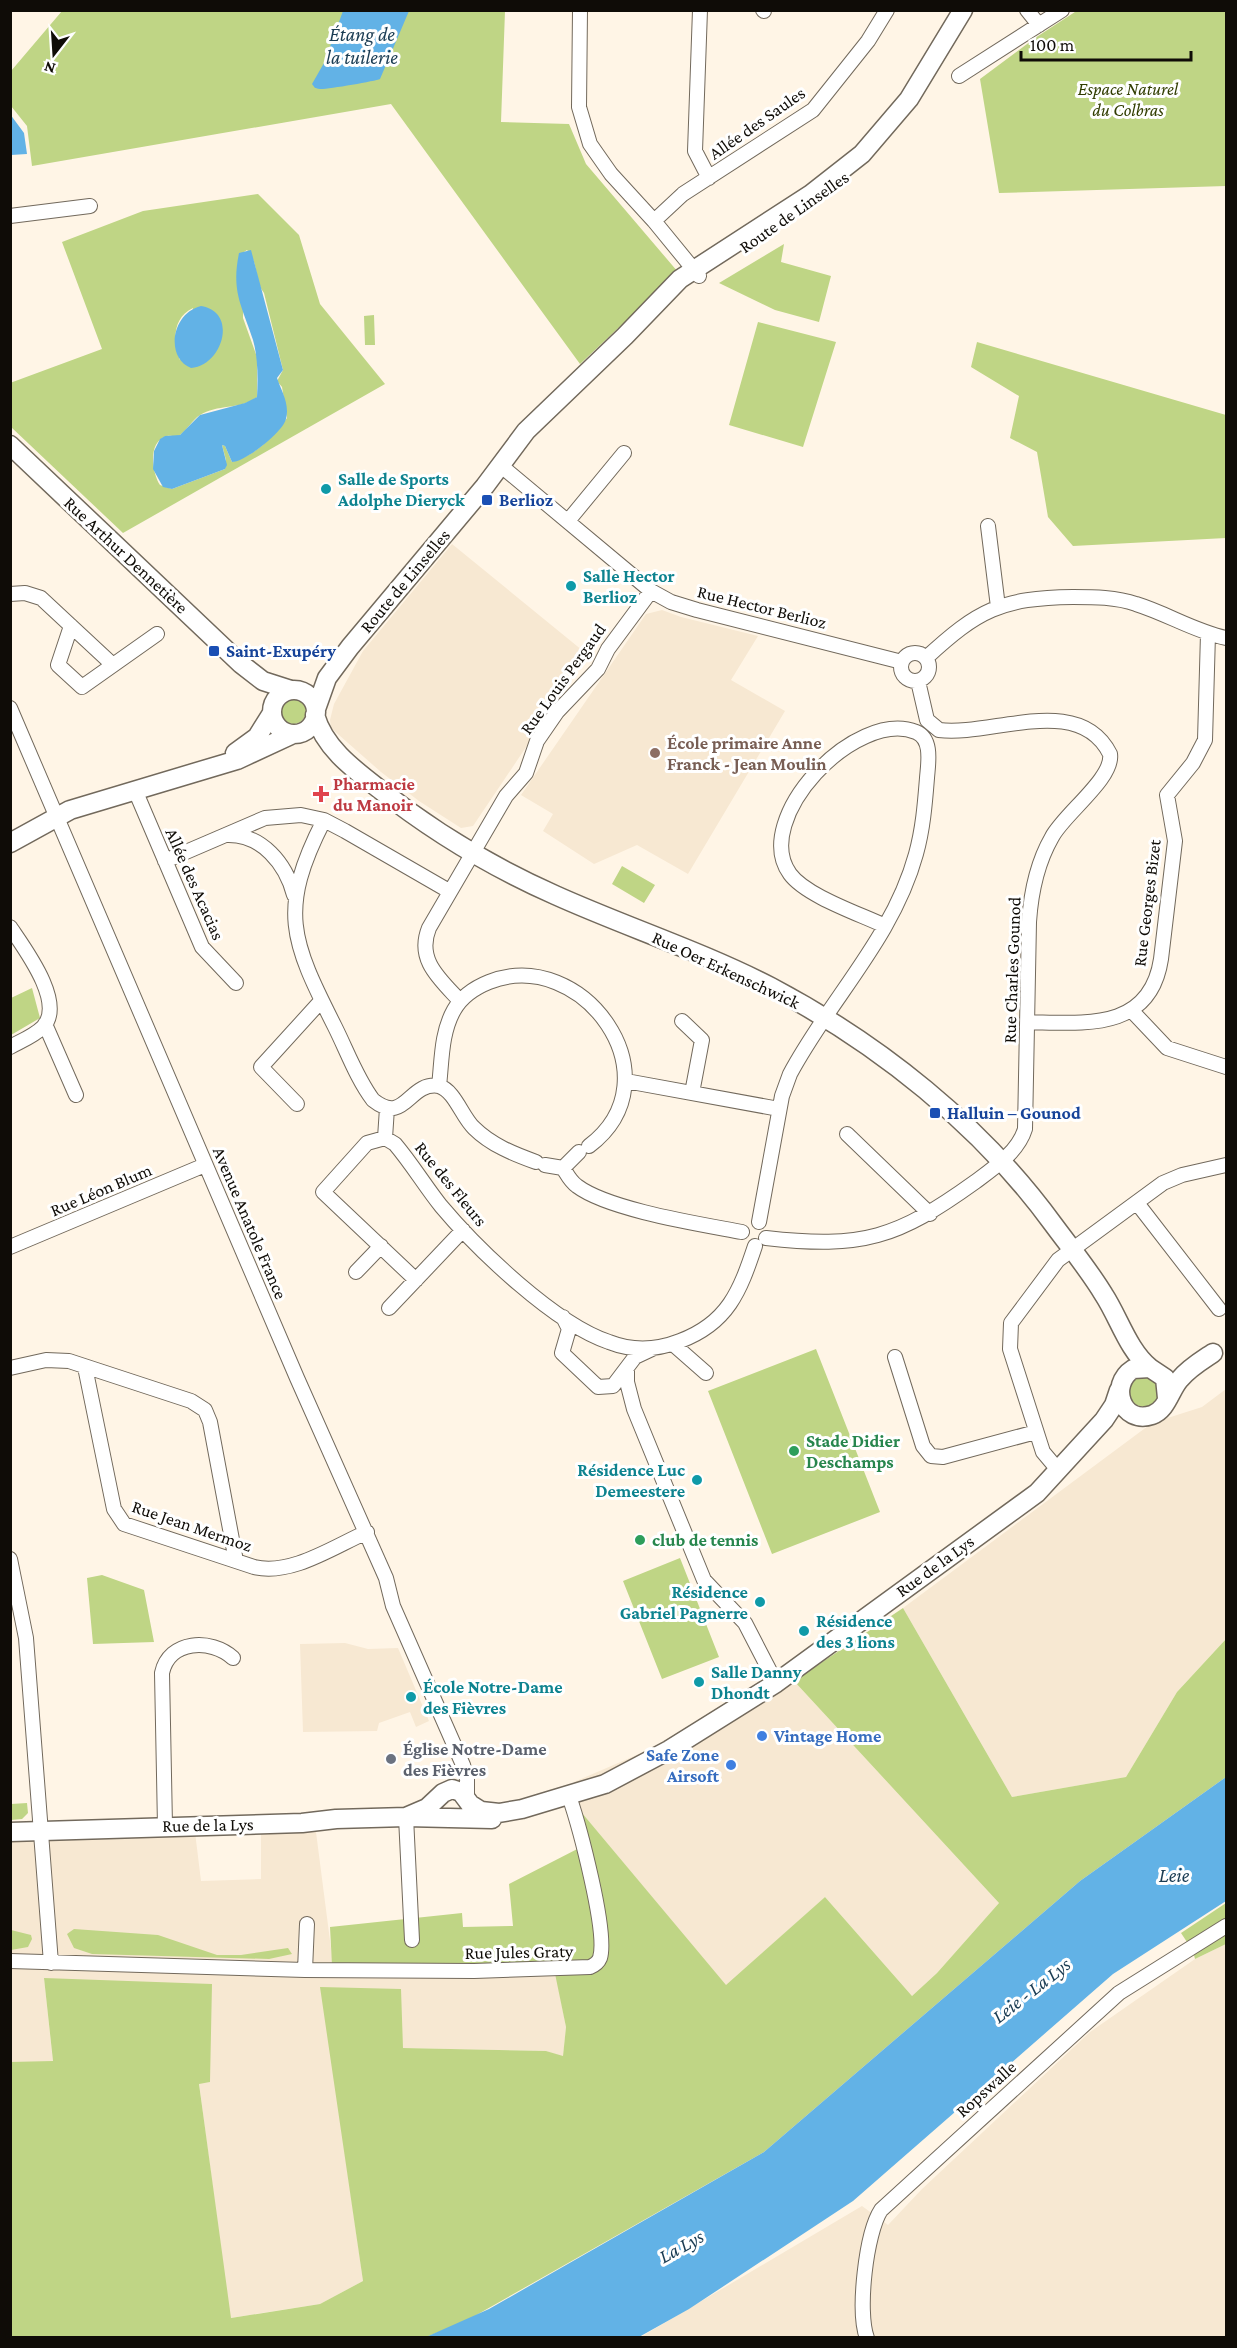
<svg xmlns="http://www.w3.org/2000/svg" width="1237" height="2348" font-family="'Crimson Pro',serif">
<rect width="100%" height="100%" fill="#fff5e6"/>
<path fill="#f7e8d2" d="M452,544L588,655L473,826L461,828L419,801L381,772L331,728L330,720L334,704L363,651Z
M662,610L681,617L758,636L731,680L785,711L688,874L637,845L594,864L543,831L553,814L521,795L646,614Z
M1226,1389V1639L1177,1692L1126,1777L1012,1797L903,1608L1152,1423L1202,1407Z
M345,1643L368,1649L398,1648L429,1721L416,1727L410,1712L379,1723L377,1731L303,1732L300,1644Z
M794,1681L999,1903L937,1973L912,1996L825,1897L726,1986L582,1813L574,1782L646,1751L651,1763Z
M195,1832L201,1881L261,1879V1834L316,1832L333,1964H554L566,2027L563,2057L546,2051L403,2048L329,2041L363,2281L320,2304L230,2318L199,2083L210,2082L44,1978L53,2062H11L10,1841Z
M1226,1944V2337L639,2338L862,2206L888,2225L922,2189L1090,2032L1195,1959Z"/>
<path fill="#bfd585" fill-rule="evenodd" d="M1078,10L1226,11V186L999,193L980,79L1035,38Z
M62,11H505L501,122L569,124L586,164L678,272L580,364L391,104L32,166L27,126L11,106V71Z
M258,194L299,235L320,304L385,384L123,533L11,427L10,383L102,349L62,242L143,211ZM247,250C259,262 254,280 264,293L283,370L277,381L282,387L287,418C273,438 255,455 232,462L225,446L222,445L226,460L225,469L172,489L160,485C152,473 147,441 167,436C172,435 175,438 180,435C188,429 192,420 200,415C217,404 241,410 257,397V357L243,318L244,252ZM193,308L180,360C173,341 172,318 193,308Z
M784,244L781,262L831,276L819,322L775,310L719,283Z
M374,315L375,345H365L364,316Z
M758,322L836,342L803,447L729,425Z
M977,342L1226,415V538L1073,546L1048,517L1037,452L1010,438L1019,396L971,367Z
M280 711a13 13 0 1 1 26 0a13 13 0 1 1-26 0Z
M622,866L655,885L644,903L612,884Z
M32,988L40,1018L11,1035V998Z
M816,1349L880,1512L772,1554L708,1391Z
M1129 1392a15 15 0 1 1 30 0a15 15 0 1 1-30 0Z
M680,1558L719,1657L662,1679L623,1581Z
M102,1575L144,1590L154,1642L93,1644L87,1578Z
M903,1608L1012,1797L1126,1777L1177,1692L1226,1639V1777L1080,1881L764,2152L464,2322L426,2337H11L10,2062L53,2061L44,1978L212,1984L210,2082L199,2084L231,2318L320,2304L363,2281L320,1987L401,1989L403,2048L546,2051L563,2056L566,2027L553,1964L332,1965L330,1927L462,1913L463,1927L513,1926L509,1884L589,1843L582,1813L726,1985L825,1897L912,1996L937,1973L999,1903L794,1681Z
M27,1803L28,1813L22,1819L11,1820V1804Z
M1226,1903V1919L1187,1942L1181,1933Z
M74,1929L158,1935L217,1955H241L288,1948L292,1954L269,1959L92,1954L74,1948L67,1934Z
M11,1930L31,1935L32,1939L28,1947L11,1950Z
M1226,1933V1944L1195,1959L1193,1951Z"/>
<path fill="#62b2e6" d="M343,11H409L380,79C376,81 324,90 320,89C314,88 315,88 312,84L324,63Z
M10,114L24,133L27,154L11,155Z
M251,250L283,370L277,378C281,390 290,404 286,419C283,432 245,462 232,462L225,446L222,445L227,465L225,469L172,489L163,487L153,469L154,451L160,439L165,436L180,435L200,415L245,403L257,397C258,379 258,357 253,340C242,306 231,292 239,253Z
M201,306C239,312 222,366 191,368C166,359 170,314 201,306Z
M1226,1777V1901L1113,1974L853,2201L689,2309L639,2337H426L489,2309L764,2152L1080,1881Z"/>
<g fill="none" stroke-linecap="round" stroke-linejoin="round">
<defs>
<path id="street" d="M580,10L579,107L590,144L611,174L654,221L699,276
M700,10L695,151L709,178
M763,10L764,11
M1027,10L1039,25
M959,76L1062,10
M10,216L90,206
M654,221L683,194L813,110L868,41L887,10
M500,465L651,591L671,602L697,610L902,662
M568,521L624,453
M988,526L998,607
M10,594L25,593L41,598L113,665
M71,626L58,665L82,687L157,634
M901 667a14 14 0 1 1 28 0a14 14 0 1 1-28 0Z
M926,658C978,610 1001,598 1073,597C1094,597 1116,597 1136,604C1168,614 1194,631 1226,638
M10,708L297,1378L386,1578L393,1606L463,1765L467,1779V1800
M135,790L202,947L236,983
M324,820C278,910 291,940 335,1027C347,1051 357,1079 373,1100C406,1126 408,1081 439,1086
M227,835C262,834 286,864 294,895
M165,861L265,818L301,815L324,820L345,831L449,891
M10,927C24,948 66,1003 43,1027C34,1036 21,1041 10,1047
M460,1001C440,979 416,960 429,928L506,796L526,773L537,741L557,712L598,669L608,649L651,591
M1131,1010L1167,1048L1226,1067
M682,1021L702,1040L692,1093
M1028,1022C1083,1023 1150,1032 1161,959L1175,841L1167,795L1193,763L1205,740L1208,634
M45,1024L76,1095
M626,1081L779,1109
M297,1104L261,1067L321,1001
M387,1108L385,1138L395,1144C412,1164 425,1186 441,1206C478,1250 555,1324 609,1342C632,1351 657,1350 680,1341C728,1323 740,1291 755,1246
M847,1134L930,1214
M385,1138L367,1143L323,1192L416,1280
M536,1162C514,1154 491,1145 474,1128C462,1117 455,1091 439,1086C442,1060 441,1033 454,1010C462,996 474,988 489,982C582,945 679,1078 589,1146
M545,1165L563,1168L579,1152
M563,1168C567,1174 570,1181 577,1186C609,1210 700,1224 742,1232
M1137,1203L1219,1309
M759,1222L782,1096L790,1074C830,999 893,938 916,854C923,829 925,803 927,778C928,764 933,739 916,732C856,708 750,819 790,874C806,896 860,914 885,926
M766,1238C863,1249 897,1238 975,1182C994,1168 1018,1152 1025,1129L1029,922C1031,892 1037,863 1052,837C1064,814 1114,778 1110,754C1079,692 991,737 939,730L927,720L918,681
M10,1247L205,1165
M356,1272L381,1246
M389,1308L463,1230
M563,1317L569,1329L562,1353L598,1387L613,1386L635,1357L652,1349
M673,1344L706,1373
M895,1357L923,1446L931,1456L943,1457L1036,1432
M85,1367L114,1509L124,1524L254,1567C291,1576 333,1547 367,1532
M10,1368L46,1360L69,1361L191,1401L205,1410L210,1422L236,1561
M627,1371V1382L634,1409L704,1580L745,1623L776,1683
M1059,1471L1043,1452L1010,1349L1011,1323L1058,1260L1163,1183L1182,1175L1226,1165
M10,1559L26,1638L51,1963
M406,1817L412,1940
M165,1826L162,1673C169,1640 211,1638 233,1658
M10,1961L305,1970L474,1971L590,1967C595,1965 598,1963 600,1958C608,1932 579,1825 569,1796
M305,1970L307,1924
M867,2338C857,2312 866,2233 881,2210L1119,1993L1226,1926"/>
<path id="secondary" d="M10,445L241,664L263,681L291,690
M272 712a22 22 0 1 1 44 0a22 22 0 1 1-44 0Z
M316,709L327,678L350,647L485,486L526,431L625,336L680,279L811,194L862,154L909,99L963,10
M315,715C324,747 352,768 378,788C432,831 492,867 555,895C626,927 701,951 771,987C879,1044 981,1125 1053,1224C1070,1247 1089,1270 1104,1295C1119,1318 1128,1350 1150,1368
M235,753L257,737L272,713
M10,843L70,810L237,760L293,734
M1167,1398L1165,1378L1150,1368L1133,1369C1108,1385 1122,1425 1152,1415C1167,1410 1170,1390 1180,1379C1189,1368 1201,1361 1213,1353
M406,1817L427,1808L443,1793L452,1789L461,1792L470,1804L481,1811L499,1813L522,1809L605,1784L669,1750L776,1683L1037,1493L1104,1420L1114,1405L1119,1390
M10,1832L302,1823L336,1819L406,1817L492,1819"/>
</defs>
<use href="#street" stroke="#72695c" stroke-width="16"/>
<use href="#secondary" stroke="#72695c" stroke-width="21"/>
<use href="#street" stroke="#fff" stroke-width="14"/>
<use href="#secondary" stroke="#fff" stroke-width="18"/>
</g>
<g fill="#0f9aa8" stroke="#fff" stroke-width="2">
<circle cx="326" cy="489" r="6"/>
<circle cx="571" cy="586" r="6"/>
<circle cx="697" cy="1480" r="6"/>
<circle cx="760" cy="1602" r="6"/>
<circle cx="804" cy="1631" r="6"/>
<circle cx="699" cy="1682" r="6"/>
<circle cx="411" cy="1697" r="6"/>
</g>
<g fill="#1a4fb4" stroke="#fff" stroke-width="2">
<rect x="481" y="494" width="12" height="12" rx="3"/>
<rect x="208" y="645" width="12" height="12" rx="3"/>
<rect x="929" y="1107" width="12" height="12" rx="3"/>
</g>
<circle fill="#8d6e63" stroke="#fff" stroke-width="2" cx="655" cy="753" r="6"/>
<path fill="#e0444e" stroke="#fff" stroke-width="2" d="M318 785h6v6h6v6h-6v6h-6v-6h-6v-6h6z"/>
<g fill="#2e9e5b" stroke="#fff" stroke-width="2">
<circle cx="794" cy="1451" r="6"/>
<circle cx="640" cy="1540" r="6"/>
</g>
<g fill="#3f7fe0" stroke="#fff" stroke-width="2">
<circle cx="762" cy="1736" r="6"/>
<circle cx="731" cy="1765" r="6"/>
</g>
<circle fill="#6b7280" stroke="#fff" stroke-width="2" cx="391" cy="1759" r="6"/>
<g text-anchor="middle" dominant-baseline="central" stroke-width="6" stroke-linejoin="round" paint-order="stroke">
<g font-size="18" font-style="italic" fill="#313d00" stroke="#fff">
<text x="1128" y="89">Espace Naturel<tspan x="1128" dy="21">du Colbras</tspan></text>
</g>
<g font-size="18" fill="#0f0c07" stroke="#fff">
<text transform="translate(757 123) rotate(-35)">Allée des Saules</text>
<text transform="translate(794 212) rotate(-35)">Route de Linselles</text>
<text transform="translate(126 555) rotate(43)">Rue Arthur Dennetière</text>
<text transform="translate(405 581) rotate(-50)">Route de Linselles</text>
<text transform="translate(762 607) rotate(14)">Rue Hector Berlioz</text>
<text transform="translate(563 679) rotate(-54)">Rue Louis Pergaud</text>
<text transform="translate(195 884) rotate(66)">Allée des Acacias</text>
<text transform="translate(1147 903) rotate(-83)">Rue Georges Bizet</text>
<text transform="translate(726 970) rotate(25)">Rue Oer Erkenschwick</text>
<text transform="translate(1012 970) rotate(-88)">Rue Charles Gounod</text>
<text transform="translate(451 1184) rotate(51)">Rue des Fleurs</text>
<text transform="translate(101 1190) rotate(-23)">Rue Léon Blum</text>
<text transform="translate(250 1223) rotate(67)">Avenue Anatole France</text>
<text transform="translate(192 1526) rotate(19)">Rue Jean Mermoz</text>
<text transform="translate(935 1566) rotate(-36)">Rue de la Lys</text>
<text transform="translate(208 1825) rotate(-1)">Rue de la Lys</text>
<text transform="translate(519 1952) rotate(-1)">Rue Jules Graty</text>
<text transform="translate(986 2089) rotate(-42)">Ropswalle</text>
</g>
<g font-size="18" font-weight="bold" fill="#0d838f" stroke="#fff" text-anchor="start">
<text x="338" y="479">Salle de Sports<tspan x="338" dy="21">Adolphe Dieryck</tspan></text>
<text x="583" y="576">Salle Hector<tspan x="583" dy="21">Berlioz</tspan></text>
<text x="685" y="1470" text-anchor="end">Résidence Luc<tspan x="685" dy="21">Demeestere</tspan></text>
<text x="748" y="1592" text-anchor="end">Résidence<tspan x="748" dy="21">Gabriel Pagnerre</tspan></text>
<text x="816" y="1621">Résidence<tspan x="816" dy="21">des 3 lions</tspan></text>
<text x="711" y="1672">Salle Danny<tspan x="711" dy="21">Dhondt</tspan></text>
<text x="423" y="1687">École Notre-Dame<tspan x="423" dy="21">des Fièvres</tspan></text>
</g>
<g font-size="18" font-weight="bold" fill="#164399" stroke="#fff" text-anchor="start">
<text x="499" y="500">Berlioz</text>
<text x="226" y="651">Saint-Exupéry</text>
<text x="947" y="1113">Halluin – Gounod</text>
</g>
<g font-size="18" font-weight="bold" fill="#785e54" stroke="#fff" text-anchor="start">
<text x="667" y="743">École primaire Anne<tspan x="667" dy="21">Franck - Jean Moulin</tspan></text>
</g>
<g font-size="18" font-weight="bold" fill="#be3a42" stroke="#fff" text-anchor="start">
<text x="333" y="784">Pharmacie<tspan x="333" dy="21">du Manoir</tspan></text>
</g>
<g font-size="18" font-weight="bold" fill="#27864d" stroke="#fff" text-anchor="start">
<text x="806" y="1441">Stade Didier<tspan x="806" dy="21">Deschamps</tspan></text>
<text x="652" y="1540">club de tennis</text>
</g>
<g font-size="18" font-weight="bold" fill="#366cbe" stroke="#fff" text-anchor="start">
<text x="774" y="1736">Vintage Home</text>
<text x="719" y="1755" text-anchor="end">Safe Zone<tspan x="719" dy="21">Airsoft</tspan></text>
</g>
<g font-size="18" font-weight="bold" fill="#5b616d" stroke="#fff" text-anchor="start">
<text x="403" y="1749">Église Notre-Dame<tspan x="403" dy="21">des Fièvres</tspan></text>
</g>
<g font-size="20" font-style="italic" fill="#1a3c53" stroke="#fff">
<text x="362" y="34">Étang de<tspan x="362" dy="23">la tuilerie</tspan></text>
<text x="1174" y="1875">Leie</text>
<text transform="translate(1031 1990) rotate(-38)">Leie - La Lys</text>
<text transform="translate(681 2246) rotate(-29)">La Lys</text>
</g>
</g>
<rect width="1237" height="2348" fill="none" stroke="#0f0c07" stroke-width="24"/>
<g transform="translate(54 54) rotate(197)" stroke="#ffffff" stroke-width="4.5" paint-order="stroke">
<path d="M0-4.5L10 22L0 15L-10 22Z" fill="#0f0c07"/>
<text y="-9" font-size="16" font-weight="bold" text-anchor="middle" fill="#0f0c07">N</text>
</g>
<path d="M1021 51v9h170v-9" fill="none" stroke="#0f0c07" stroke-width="3"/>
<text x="1030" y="51" font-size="18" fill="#0f0c07" stroke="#ffffff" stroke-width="4.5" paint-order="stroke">100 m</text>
</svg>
